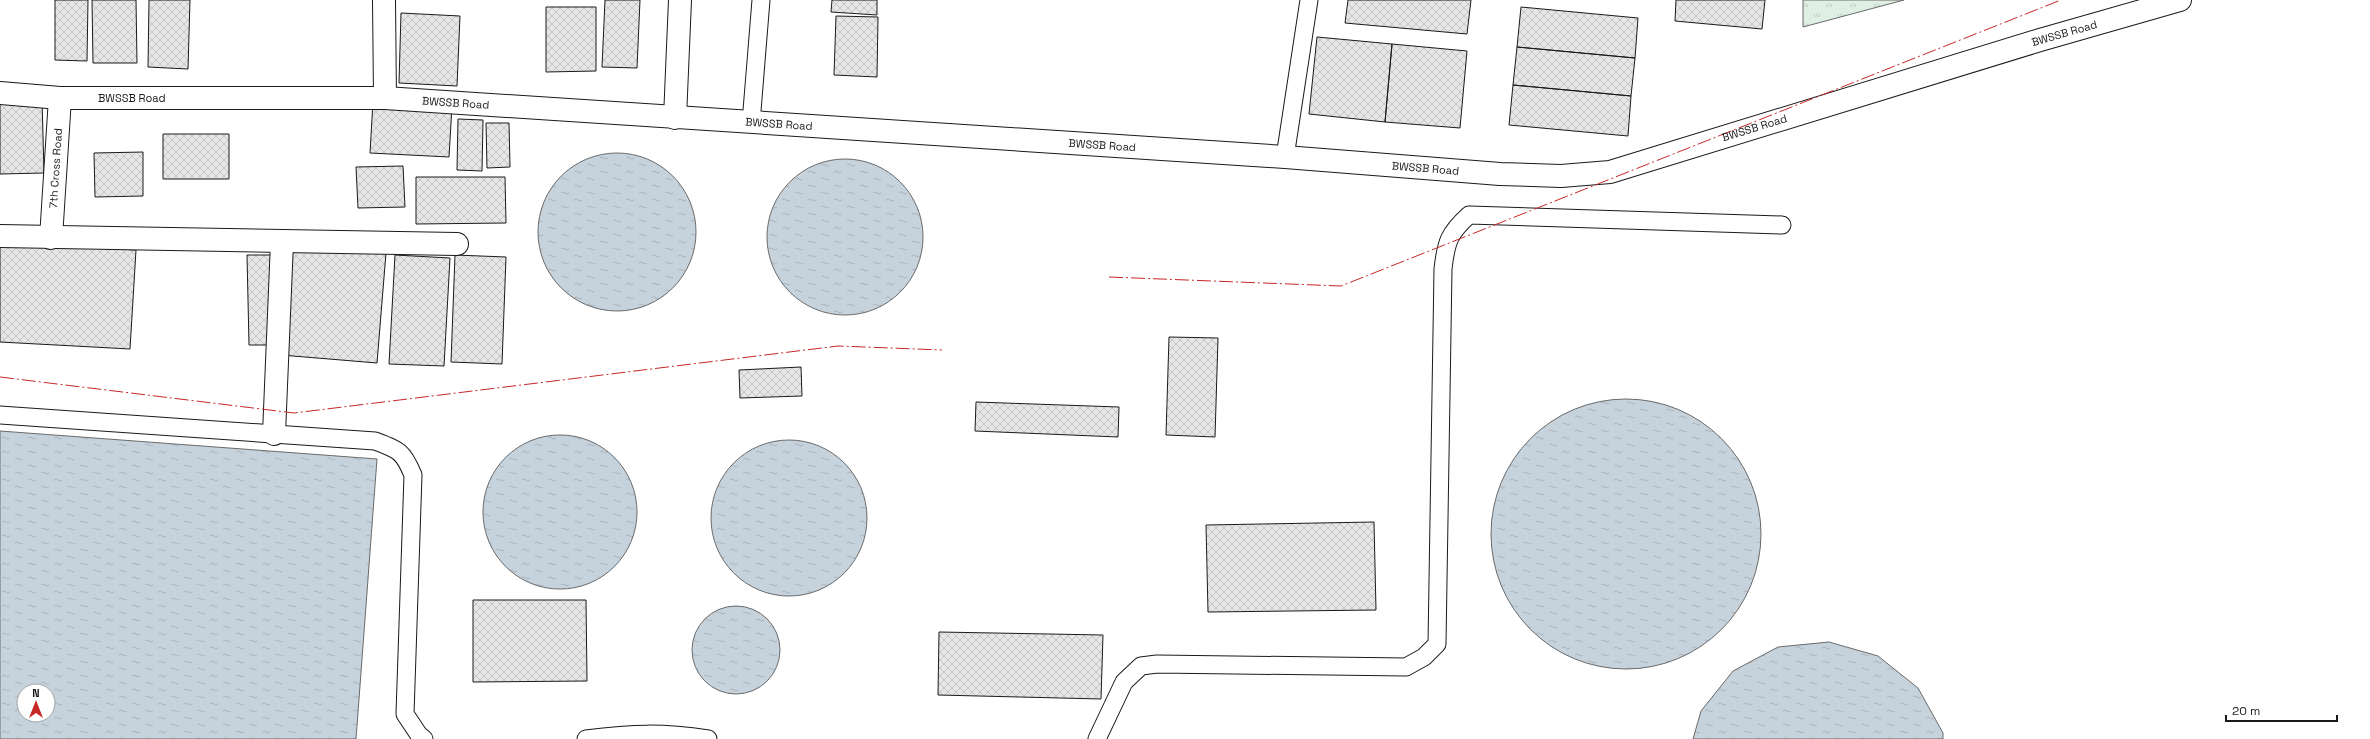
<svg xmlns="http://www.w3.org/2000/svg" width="2370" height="739" font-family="'Space Grotesk',sans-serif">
<defs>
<pattern id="grass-tufts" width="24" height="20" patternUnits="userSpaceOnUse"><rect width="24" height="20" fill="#e0efe3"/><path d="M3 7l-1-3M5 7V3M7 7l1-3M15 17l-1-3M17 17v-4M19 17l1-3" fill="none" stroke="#c0ccc2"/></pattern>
<pattern id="water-ripples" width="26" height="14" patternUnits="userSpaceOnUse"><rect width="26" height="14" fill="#c6d2dc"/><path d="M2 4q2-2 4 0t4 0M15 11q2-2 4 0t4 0" fill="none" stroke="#aab4bc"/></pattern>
<pattern id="building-cross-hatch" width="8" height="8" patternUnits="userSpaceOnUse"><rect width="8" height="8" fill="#e6e6e6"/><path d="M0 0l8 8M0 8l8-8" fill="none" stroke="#c5c5c5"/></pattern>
</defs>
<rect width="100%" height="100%" fill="#fff"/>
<path fill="url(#grass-tufts)" stroke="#6a6a6a" d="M1803,0H1904L1803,27Z"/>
<path fill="url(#water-ripples)" stroke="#6a6a6a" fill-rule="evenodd" d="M538 232a79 79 0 1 1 158 0a79 79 0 1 1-158 0Z
M767 237a78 78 0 1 1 156 0a78 78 0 1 1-156 0Z
M1491 534a135 135 0 1 1 270 0a135 135 0 1 1-270 0Z
M0,431L377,459L356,739H0ZM24,691H48V715H24Z
M483 512a77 77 0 1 1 154 0a77 77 0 1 1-154 0Z
M711 518a78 78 0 1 1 156 0a78 78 0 1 1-156 0Z
M692 650a44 44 0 1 1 88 0a44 44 0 1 1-88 0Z
M1829,642L1878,656L1918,688L1943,733V739H1693L1701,711L1733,671L1778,647Z"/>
<path fill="url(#building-cross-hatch)" stroke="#1a1a1a" d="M55,0H88L87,61L55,60Z
M92,0H136L137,63H93Z
M149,0H190L188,69L148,67Z
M605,0H640L637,68L602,67Z
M832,0H877V15L831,12Z
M1348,0H1471L1467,34L1345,23Z
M1676,0H1765L1762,29L1675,21Z
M546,7H596V71L546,72Z
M1521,7L1638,18L1635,58L1517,47Z
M401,13L460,16L457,86L399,83Z
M836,16L878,17L877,77L834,75Z
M1317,37L1392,44L1385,122L1309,114Z
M1392,44L1467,51L1460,128L1385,122Z
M1517,47L1635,58L1631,96L1513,85Z
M1513,85L1631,96L1628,136L1509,125Z
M0,99H42L44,173L0,174Z
M373,101L452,106L449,157L370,153Z
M458,119L483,120L482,171L457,170Z
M486,123H509L510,167L487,168Z
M163,134H229V179H163Z
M143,152V196L95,197L94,153Z
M403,166L405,207L358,208L356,167Z
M416,177H505L506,223L416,224Z
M0,243L136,250L130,349L0,342Z
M290,245L386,253L377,363L281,355Z
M247,255H272L273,345H249Z
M395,255L450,258L444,366L389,364Z
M455,255L506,257L502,364L451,362Z
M1169,337L1218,338L1215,437L1166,435Z
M801,367L802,396L740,398L739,370Z
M976,402L1119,407L1118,437L975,431Z
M1374,522L1376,610L1208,612L1206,525Z
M473,600H586L587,681L473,682Z
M939,632L1103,635L1101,699L938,695Z"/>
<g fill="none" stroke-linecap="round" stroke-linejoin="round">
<defs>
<path id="lane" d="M751,123L761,0
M1285,157L1309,0
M0,415L375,441C399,450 403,451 413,475L405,714L419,735L424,739
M586,739C633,733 662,732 708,739
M1097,739L1124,682L1141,666L1157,664L1406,667L1424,657L1437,644L1443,269C1446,242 1449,233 1469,215L1782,225"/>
<g id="street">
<path d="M384,0L385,98"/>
<path id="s1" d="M0,93L60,98H385L1285,157L1500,174L1561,176L1610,172L2040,40L2180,0"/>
<path d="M675,118L680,0"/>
<path d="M0,236L457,244"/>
<path id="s2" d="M51,238L60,98"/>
<path d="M274,434L282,242"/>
</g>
</defs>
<use href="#lane" stroke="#1a1a1a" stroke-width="19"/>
<use href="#street" stroke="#1a1a1a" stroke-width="24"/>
<use href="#lane" stroke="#fff" stroke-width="17"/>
<use href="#street" stroke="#fff" stroke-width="22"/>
<path stroke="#c62828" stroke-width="1" stroke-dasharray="14 3 2 3" stroke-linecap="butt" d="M1109,277L1341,286L2061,0
M0,377L294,413L838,346L942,350"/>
</g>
<g text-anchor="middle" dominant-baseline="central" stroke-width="3" stroke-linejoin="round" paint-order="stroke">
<g font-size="11" fill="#1a1a1a" stroke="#fff">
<text stroke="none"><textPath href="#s1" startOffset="2088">BWSSB Road</textPath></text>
<text stroke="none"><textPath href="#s1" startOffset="132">BWSSB Road</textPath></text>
<text stroke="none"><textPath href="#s1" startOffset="456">BWSSB Road</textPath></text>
<text stroke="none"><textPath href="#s1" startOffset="780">BWSSB Road</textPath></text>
<text stroke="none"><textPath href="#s1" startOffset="1764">BWSSB Road</textPath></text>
<text stroke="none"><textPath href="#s1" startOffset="1104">BWSSB Road</textPath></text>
<text stroke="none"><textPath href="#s2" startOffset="70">7th Cross Road</textPath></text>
<text stroke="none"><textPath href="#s1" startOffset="1428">BWSSB Road</textPath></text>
</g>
</g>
<g transform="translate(36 703)"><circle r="19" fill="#ffffff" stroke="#a3a3a3"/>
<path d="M0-3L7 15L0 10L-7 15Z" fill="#c62828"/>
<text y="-6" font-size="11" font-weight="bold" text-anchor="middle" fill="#1a1a1a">N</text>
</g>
<path d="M2226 715v6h111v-6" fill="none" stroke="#1a1a1a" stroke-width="2"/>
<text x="2232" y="715" font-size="12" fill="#1a1a1a" stroke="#ffffff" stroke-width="3" paint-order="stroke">20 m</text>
</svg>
